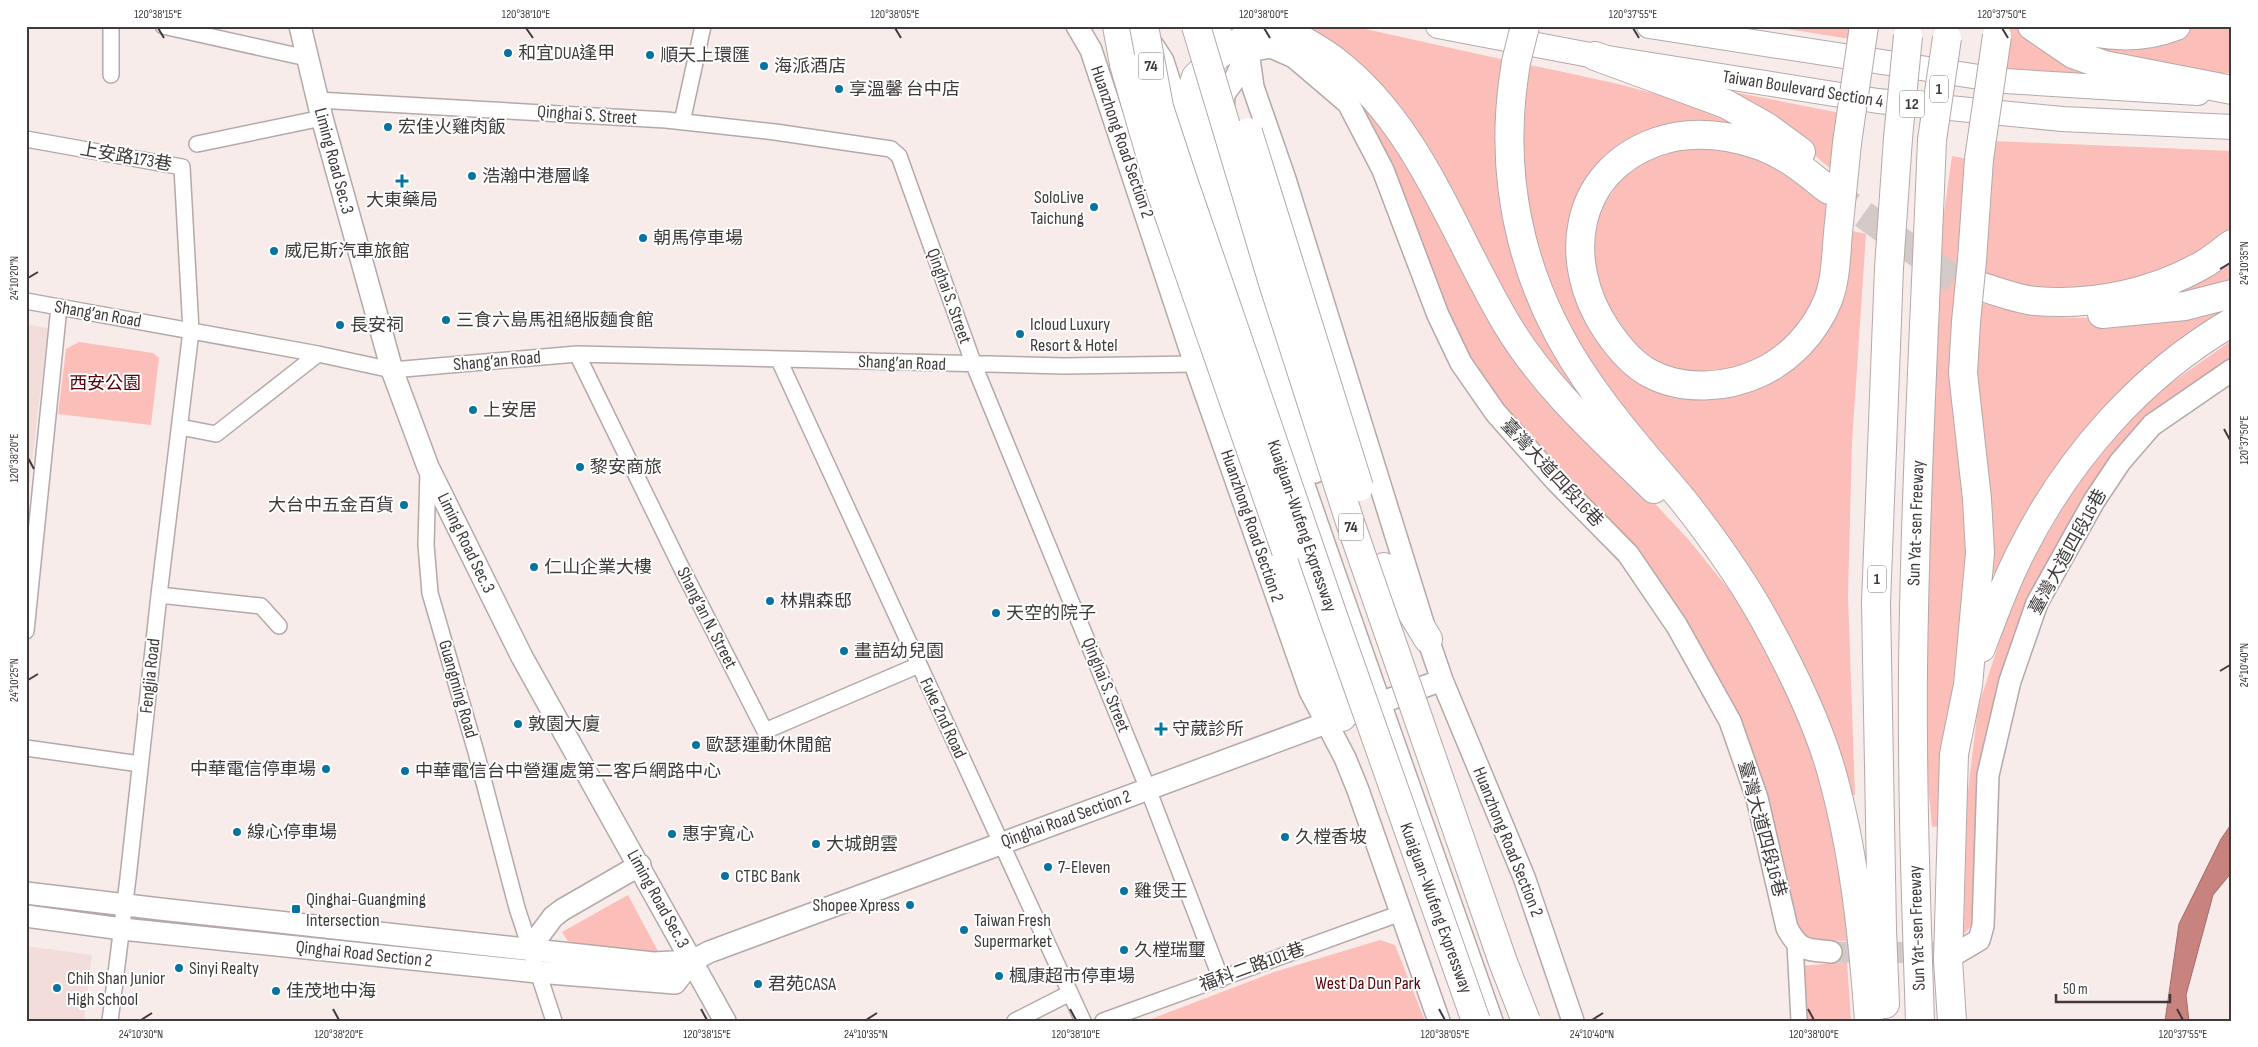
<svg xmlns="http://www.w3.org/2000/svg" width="2258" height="1047" font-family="'Sofia Sans Condensed','Noto Sans TC',sans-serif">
<rect width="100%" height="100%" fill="#f8eceb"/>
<path fill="#f2dddb" d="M26,324L48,328L26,511Z
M26,946L92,955L84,1021H26Z"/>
<path fill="#fcbeb9" d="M1297,26H1352L1505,60L1513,237L1644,460L1549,375L1449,196Z
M1769,26H1852L1850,39Z
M2009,26H2024L2117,75L2004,73Z
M2195,26H2232V73H2207L2143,65L2058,37L2165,40Z
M1274,34L1381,118L1482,292L1646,494L1688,539L1731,592L1766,648L1804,720L1823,779L1842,886L1848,941L1810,940L1797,924L1786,875L1763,800L1720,685L1477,371L1453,322L1394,179L1369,133Z
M1529,65C1602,80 1677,94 1744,128L1645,138L1574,249L1645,378L1783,371L1848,230L1866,234L1852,443L1848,595L1855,795L1846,797L1832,748L1585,360L1553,293L1525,202L1520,122Z
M1729,91L1840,113L1833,171L1803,145Z
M1994,141L2232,151V233L2162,276L2090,293L2029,292L1981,274Z
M1681,146L1733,148L1778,168L1822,200L1829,211L1823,284L1792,342L1735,374L1670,370L1628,344L1595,288L1592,235L1604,204L1623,177L1649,157Z
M1952,156L1973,160L1971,504L1944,826L1932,827L1928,784L1925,720L1932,376L1943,220Z
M2232,262V285L2175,298L2174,293L2194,285Z
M2232,299V314L2178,348L2000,573L1986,574L1973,346L1981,303L2048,317L2103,318Z
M2232,340V365L2154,415L2013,653L1974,923L1964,934L1967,799L1978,707L2007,619L2025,572L2078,483L2143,403Z
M79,342L153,353L159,358L151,425L58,414L66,349Z
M628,895L659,953L570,944L562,932Z
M1380,940L1395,945L1425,1021H1146L1274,972Z
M1847,962L1851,1021H1802L1800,966Z"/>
<path fill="#c8837e" stroke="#9f6d6a" d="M2232,823V872L2213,895L2186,995L2189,1021H2165L2179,924L2221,839Z"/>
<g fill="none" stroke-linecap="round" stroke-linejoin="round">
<path stroke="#d3c9c8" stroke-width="21" stroke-dasharray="21 11" stroke-linecap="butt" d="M1831,952L1957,953"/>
<path stroke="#d3c9c8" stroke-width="28" stroke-dasharray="28 14" stroke-linecap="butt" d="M1829,190L1980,298"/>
<defs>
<path id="street" d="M111,26V75
M163,26L307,58
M317,100L666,120L775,132L891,149L899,156L974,365L1148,789L1221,979
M682,122L703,26
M26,139L182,167L191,331L159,595L128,878L110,1021
M197,144L322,118
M26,301L318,354L392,370L577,354L1064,366L1195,364
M577,354L681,567L765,731L919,665
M779,360L1083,1021
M180,427L216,434L318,354
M428,471L426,545L430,593L476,752L517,908L554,1021
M159,595L261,606L279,626
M26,631L59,307
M26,748L140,764
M1795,943L1799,1021
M1015,1021L1070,993
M1103,1021L1401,913"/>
<path id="secondary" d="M300,26L322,118L392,370L428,467L522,657L725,1021
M1077,26L1091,50L1195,364L1310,691L1345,758L1358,790L1439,1021
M1154,47L1163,61C1265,384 1380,702 1492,1021
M1248,51L1271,47L1294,57L1348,103L1383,170L1438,315L1461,363L1495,412L1525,446L1557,482L1628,554L1677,626L1730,721L1757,798L1787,928C1800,952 1806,949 1831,952
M1248,51L1253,87L1285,179L1428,639L1442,680L1524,877L1573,1021
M1223,114L1224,94L1235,79L1248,51
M1225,182V198L1315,472
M26,893L160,909L653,963L692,961L709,952L1442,680
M26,916L122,929L537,972L675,983L692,961
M529,949L553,917L562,910L640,865
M1957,953L1979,940L1983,926L1988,775L2010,681L2037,603L2094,501L2120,462L2152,425L2232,370"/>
<path id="primary" d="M1438,26L1595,56L1878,101L2062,119L2232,127
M1649,26L2005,81L2198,93"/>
<path id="highway" d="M1117,26L1124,64
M1216,26L1217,27
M1276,26C1297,37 1317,47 1335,61C1421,127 1454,237 1508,326C1546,389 1602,438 1654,489
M2032,26L2073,54L2104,65L2232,90
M2068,26C2105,37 2140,40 2176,26
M1595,56L1726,104L1767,127L1801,152
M1513,83C1499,191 1526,293 1588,382C1616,423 1650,461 1682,499C1712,537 1740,576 1764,619C1790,666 1816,718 1831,770C1854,851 1863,937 1869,1021
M1829,190C1818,182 1807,172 1795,164C1758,138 1700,126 1656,142C1573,172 1561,261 1606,329C1618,347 1633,365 1651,374C1684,391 1727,388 1759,373C1790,359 1815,332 1828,300C1836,279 1836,255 1838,233C1841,203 1844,173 1847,143
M1225,198L1191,92L1196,77L1218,55L1235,44L1272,26
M1972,260L1979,159
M1979,286C1997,291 2016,299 2035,301C2092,306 2154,293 2204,264C2214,258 2223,250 2232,244
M2102,314L2185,306L2232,294
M1286,551L1342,717
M1384,567L1428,639
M1981,648C1994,615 2005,582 2022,550C2069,457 2141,375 2232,322
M1885,1004L1882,929L1876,603L1889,268L1898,138
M1920,1021C1916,904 1912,787 1913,671C1915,494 1925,317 1932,140
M1952,1021L1948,960L1954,754L1968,685L1980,553L1977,499L1963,373L1966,322"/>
</defs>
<use href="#street" stroke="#b4a9a8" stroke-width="18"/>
<use href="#secondary" stroke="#b4a9a8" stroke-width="24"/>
<use href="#primary" stroke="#b4a9a8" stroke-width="26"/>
<use href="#highway" stroke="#b4a9a8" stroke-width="30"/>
<use href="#street" stroke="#fff" stroke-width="15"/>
<use href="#secondary" stroke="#fff" stroke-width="21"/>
<use href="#primary" stroke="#fff" stroke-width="24"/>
<use href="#highway" stroke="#fff" stroke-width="28"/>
<defs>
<path id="highway-bridge" d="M1144,26L1159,107L1182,177L1333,616L1476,1021
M1196,26L1273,283L1351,525L1503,962L1526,1021
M1124,64L1162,195L1286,551
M1513,83L1516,62L1525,26
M1248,132L1359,487
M1898,138L1908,36
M1932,140L1947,38
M1847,143L1864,26
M1979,159L1997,36
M1966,322L1972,260"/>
</defs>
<use href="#highway-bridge" stroke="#b4a9a8" stroke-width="30" stroke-linecap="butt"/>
<use href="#highway-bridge" stroke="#fff" stroke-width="28"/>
</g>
<path fill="none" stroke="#403b3b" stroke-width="2" d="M158,28L164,38M526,28L533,38M895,28L901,38M1264,28L1270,38M1633,28L1639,38M2002,28L2008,38M2220,269L2230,263M28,278L38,272M2224,429L2230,440M28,458L34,469M2220,671L2230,665M28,680L38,674M333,1009L339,1020M701,1009L707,1020M1070,1009L1076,1020M1439,1009L1445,1020M1808,1009L1814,1020M2177,1009L2183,1020M141,1020L152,1013M866,1020L877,1013M1592,1020L1603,1013"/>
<g fill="#07749f" stroke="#fff" stroke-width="2">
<circle cx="508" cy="53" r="5"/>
<circle cx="650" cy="55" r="5"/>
<circle cx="764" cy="66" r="5"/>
<circle cx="839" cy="89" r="5"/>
<circle cx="388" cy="127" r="5"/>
<circle cx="472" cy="176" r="5"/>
<path d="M399.5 173.5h5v5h5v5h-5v5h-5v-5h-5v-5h5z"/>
<circle cx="1094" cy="207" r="5"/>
<circle cx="643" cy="238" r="5"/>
<circle cx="274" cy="251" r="5"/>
<circle cx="446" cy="320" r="5"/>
<circle cx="340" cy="325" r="5"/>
<circle cx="1020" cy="334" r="5"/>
<circle cx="473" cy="410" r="5"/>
<circle cx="580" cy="467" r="5"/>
<circle cx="404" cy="505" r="5"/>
<circle cx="534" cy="567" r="5"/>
<circle cx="770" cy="601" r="5"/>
<circle cx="996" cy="613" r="5"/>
<circle cx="844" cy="651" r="5"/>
<circle cx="518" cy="724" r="5"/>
<path d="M1158.5 721.5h5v5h5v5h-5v5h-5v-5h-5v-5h5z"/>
<circle cx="696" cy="745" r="5"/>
<circle cx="326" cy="769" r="5"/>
<circle cx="405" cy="771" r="5"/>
<circle cx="237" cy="832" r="5"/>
<circle cx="672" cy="834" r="5"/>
<circle cx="1285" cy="837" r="5"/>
<circle cx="816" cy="844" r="5"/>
<circle cx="1048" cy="867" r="5"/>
<circle cx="725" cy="876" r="5"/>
<circle cx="1124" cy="891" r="5"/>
<circle cx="910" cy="905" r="5"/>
<rect x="291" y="904" width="10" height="10" rx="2.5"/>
<circle cx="964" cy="930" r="5"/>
<circle cx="1124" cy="950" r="5"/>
<circle cx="179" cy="968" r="5"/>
<circle cx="999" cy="976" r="5"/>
<circle cx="758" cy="984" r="5"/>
<circle cx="57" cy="988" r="5"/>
<circle cx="276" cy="991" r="5"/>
</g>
<g text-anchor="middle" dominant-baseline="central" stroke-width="4" stroke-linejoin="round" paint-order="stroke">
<g fill="#fff" stroke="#797676" stroke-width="1">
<rect x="1138.5" y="52.5" width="25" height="27" rx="4"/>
<rect x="1930" y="75.5" width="18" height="27" rx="4"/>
<rect x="1899.5" y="90.5" width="25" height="27" rx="4"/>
<rect x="1338.5" y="513.5" width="25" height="27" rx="4"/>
<rect x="1868" y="565.5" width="18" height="27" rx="4"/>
</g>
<g font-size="16" font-weight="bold" fill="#403b3b">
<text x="1151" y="66">74</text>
<text x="1939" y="89">1</text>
<text x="1912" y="104">12</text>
<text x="1351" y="527">74</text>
<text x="1877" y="579">1</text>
</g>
<g font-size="18" fill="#403b3b" stroke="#fff" text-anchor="start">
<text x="518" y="53">和宜DUA逢甲</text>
<text x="660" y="55">順天上環匯</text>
<text x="774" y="66">海派酒店</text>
<text x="849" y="89">享溫馨 台中店</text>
<text x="398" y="127">宏佳火雞肉飯</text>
<text x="482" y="176">浩瀚中港層峰</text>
<text x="1084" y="197" text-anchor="end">SoloLive<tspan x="1084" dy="21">Taichung</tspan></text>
<text x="402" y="200" text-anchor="middle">大東藥局</text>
<text x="653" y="238">朝馬停車場</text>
<text x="284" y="251">威尼斯汽車旅館</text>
<text x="456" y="320">三食六島馬祖絕版麵食館</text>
<text x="1030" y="324">Icloud Luxury<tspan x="1030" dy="21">Resort &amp; Hotel</tspan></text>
<text x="350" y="325">長安祠</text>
<text x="483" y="410">上安居</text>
<text x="590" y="467">黎安商旅</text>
<text x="394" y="505" text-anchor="end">大台中五金百貨</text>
<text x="544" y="567">仁山企業大樓</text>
<text x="780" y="601">林鼎森邸</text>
<text x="1006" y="613">天空的院子</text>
<text x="854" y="651">畫語幼兒園</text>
<text x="528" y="724">敦園大廈</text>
<text x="1172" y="729">守葳診所</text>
<text x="706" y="745">歐瑟運動休閒館</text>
<text x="316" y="769" text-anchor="end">中華電信停車場</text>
<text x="415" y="771">中華電信台中營運處第二客戶網路中心</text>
<text x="247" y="832">線心停車場</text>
<text x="682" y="834">惠宇寬心</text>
<text x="1295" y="837">久樘香坡</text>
<text x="826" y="844">大城朗雲</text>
<text x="1058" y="867">7-Eleven</text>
<text x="735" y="876">CTBC Bank</text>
<text x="1134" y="891">雞煲王</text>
<text x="306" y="899">Qinghai-Guangming<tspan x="306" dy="21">Intersection</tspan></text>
<text x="900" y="905" text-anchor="end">Shopee Xpress</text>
<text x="974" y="920">Taiwan Fresh<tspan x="974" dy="21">Supermarket</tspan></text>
<text x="1134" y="950">久樘瑞璽</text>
<text x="189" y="968">Sinyi Realty</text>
<text x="1009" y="976">楓康超市停車場</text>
<text x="67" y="978">Chih Shan Junior<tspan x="67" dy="21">High School</tspan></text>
<text x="768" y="984">君苑CASA</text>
<text x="286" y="991">佳茂地中海</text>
</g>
<g font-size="18" fill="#403b3b" stroke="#fff">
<text transform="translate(1803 89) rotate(9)">Taiwan Boulevard Section 4</text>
<text transform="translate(587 115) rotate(4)">Qinghai S. Street</text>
<text transform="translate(1122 142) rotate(71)">Huanzhong Road Section 2</text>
<text transform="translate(126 157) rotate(10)">上安路173巷</text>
<text transform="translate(334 161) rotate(75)">Liming Road Sec.3</text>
<text transform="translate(949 296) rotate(70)">Qinghai S. Street</text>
<text transform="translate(98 314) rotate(10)">Shang’an Road</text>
<text transform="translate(497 361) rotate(-5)">Shang’an Road</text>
<text transform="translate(902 363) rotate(2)">Shang’an Road</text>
<text transform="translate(1552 473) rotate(47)">臺灣大道四段16巷</text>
<text transform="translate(1916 523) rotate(-88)">Sun Yat-sen Freeway</text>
<text transform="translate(1252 526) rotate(71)">Huanzhong Road Section 2</text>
<text transform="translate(1302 526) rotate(71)">Kuaiguan-Wufeng Expressway</text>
<text transform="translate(466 543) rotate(64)">Liming Road Sec.3</text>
<text transform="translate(2068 552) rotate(-61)">臺灣大道四段16巷</text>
<text transform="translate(707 618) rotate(63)">Shang’an N. Street</text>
<text transform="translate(150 676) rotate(-84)">Fengjia Road</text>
<text transform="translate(1106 685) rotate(68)">Qinghai S. Street</text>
<text transform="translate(458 689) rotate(74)">Guangming Road</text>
<text transform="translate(943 718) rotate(65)">Fuke 2nd Road</text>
<text transform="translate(1066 819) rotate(-20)">Qinghai Road Section 2</text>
<text transform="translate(1762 829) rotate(75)">臺灣大道四段16巷</text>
<text transform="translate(1508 842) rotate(68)">Huanzhong Road Section 2</text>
<text transform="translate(658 899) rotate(61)">Liming Road Sec.3</text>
<text transform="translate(1436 908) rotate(70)">Kuaiguan-Wufeng Expressway</text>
<text transform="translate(1917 928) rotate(-92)">Sun Yat-sen Freeway</text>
<text transform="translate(364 954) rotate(6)">Qinghai Road Section 2</text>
<text transform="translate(1252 967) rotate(-20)">福科二路101巷</text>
</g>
<g font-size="18" fill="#59020c" stroke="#fff">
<text x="105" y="383">西安公園</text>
<text x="1368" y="983">West Da Dun Park</text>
</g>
</g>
<rect width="2258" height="1047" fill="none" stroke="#ffffff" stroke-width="55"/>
<path d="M2056 994v8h114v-8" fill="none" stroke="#403b3b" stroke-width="2.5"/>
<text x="2063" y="994" font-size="15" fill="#403b3b" stroke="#ffffff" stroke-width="4" paint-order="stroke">50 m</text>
<rect x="28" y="28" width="2202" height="992" fill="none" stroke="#403b3b" stroke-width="2"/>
<g font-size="12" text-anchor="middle" fill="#403b3b">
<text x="158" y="18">120°38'15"E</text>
<text x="526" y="18">120°38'10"E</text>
<text x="895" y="18">120°38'05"E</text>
<text x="1264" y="18">120°38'00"E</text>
<text x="1633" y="18">120°37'55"E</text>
<text x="2002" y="18">120°37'50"E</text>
<text transform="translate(2244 263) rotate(-90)" y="4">24°10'35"N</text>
<text transform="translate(14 278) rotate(-90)" y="4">24°10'20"N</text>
<text transform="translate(2244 440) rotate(-90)" y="4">120°37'50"E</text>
<text transform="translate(14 458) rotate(-90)" y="4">120°38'20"E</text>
<text transform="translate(2244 665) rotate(-90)" y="4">24°10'40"N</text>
<text transform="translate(14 680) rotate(-90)" y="4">24°10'25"N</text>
<text x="141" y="1038">24°10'30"N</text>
<text x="339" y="1038">120°38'20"E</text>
<text x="707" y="1038">120°38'15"E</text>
<text x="866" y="1038">24°10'35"N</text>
<text x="1076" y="1038">120°38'10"E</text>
<text x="1445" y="1038">120°38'05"E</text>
<text x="1592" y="1038">24°10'40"N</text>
<text x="1814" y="1038">120°38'00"E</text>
<text x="2183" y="1038">120°37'55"E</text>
</g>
</svg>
